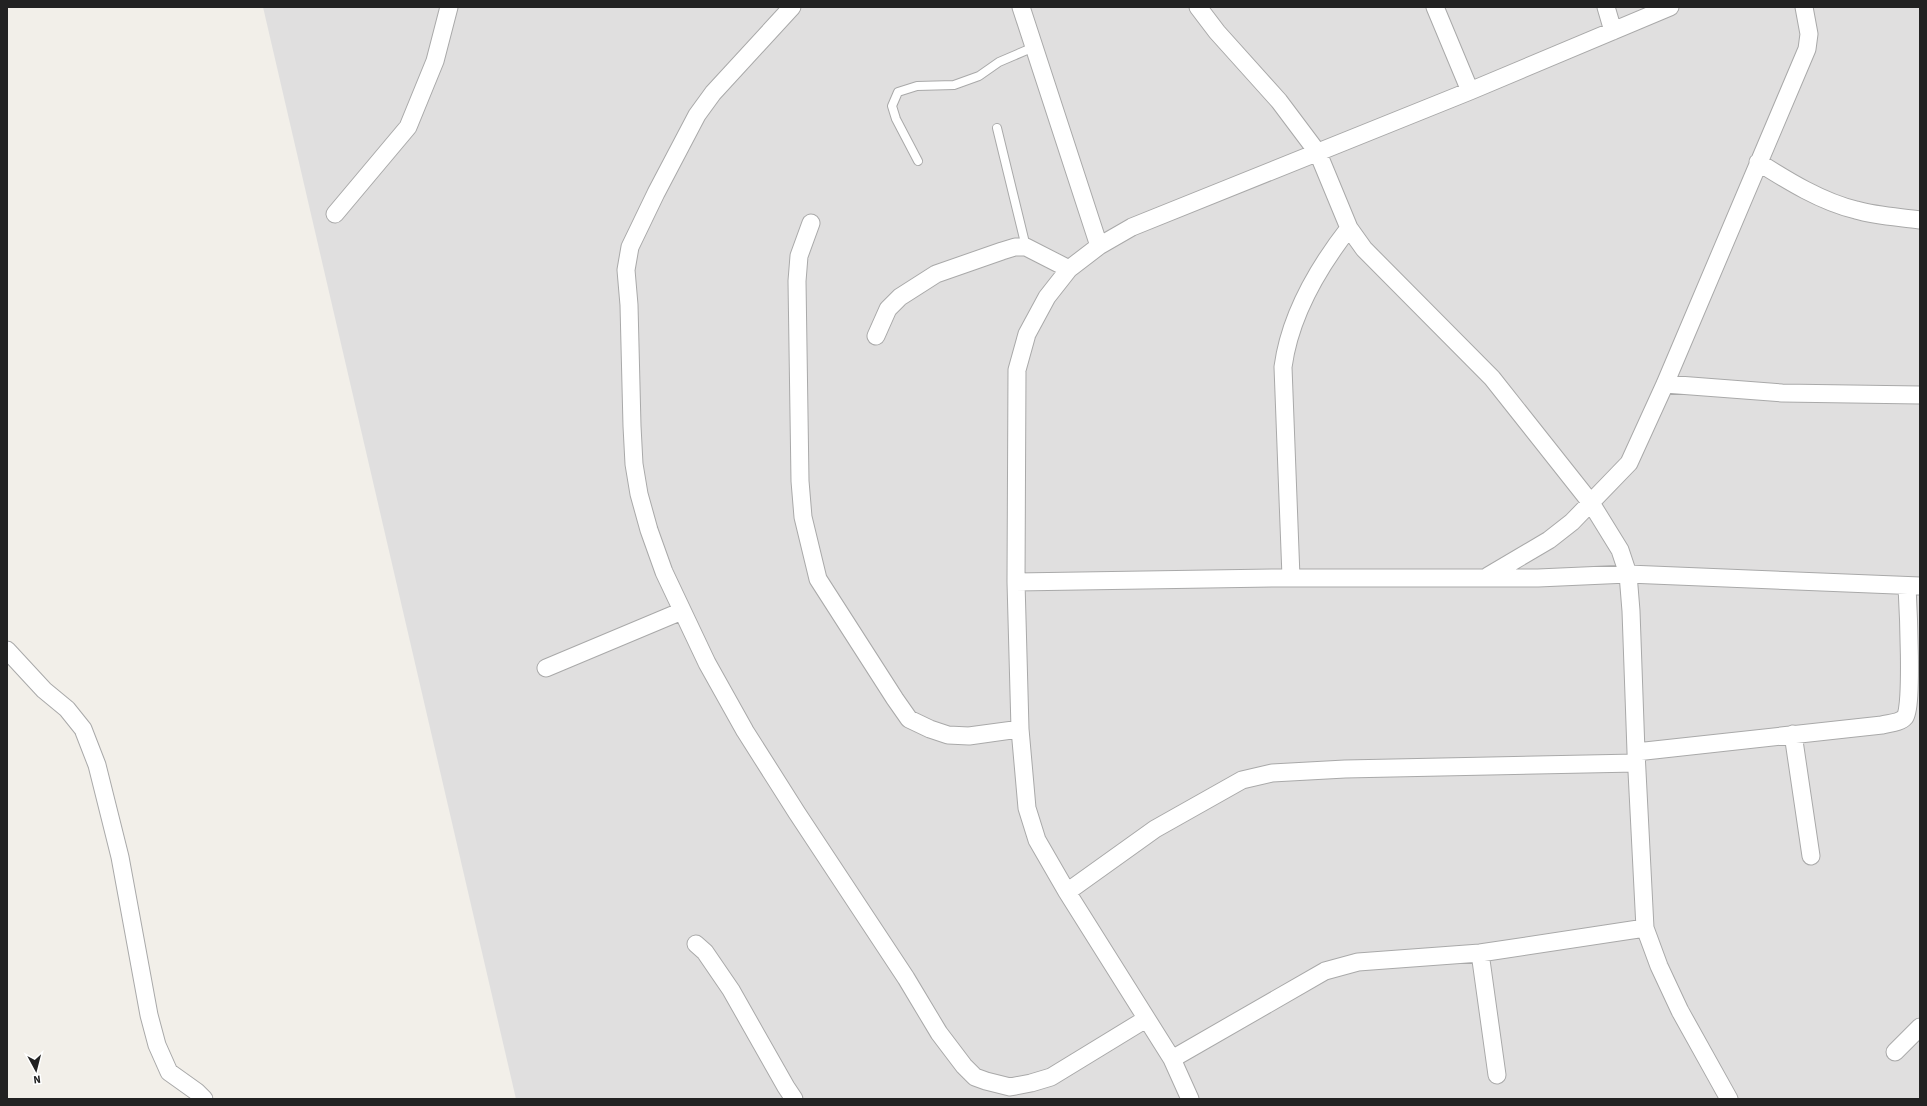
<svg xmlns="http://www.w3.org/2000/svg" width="1927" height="1106" font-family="'Source Sans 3',sans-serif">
<rect width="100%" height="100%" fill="#f2efe9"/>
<path fill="#e0dfdf" d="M263,7H1920V1099H516Z"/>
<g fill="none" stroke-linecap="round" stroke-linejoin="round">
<defs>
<path id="lane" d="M997,128L1026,247
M918,161L896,119L892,106L898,92L917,86L954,85L979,76L999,62L1034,47"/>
<path id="street" d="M792,7L713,93L697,115L656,193L630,247L626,270L629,305L632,426L634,464L639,494L649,530L664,572L707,663L745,731L797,813L906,978L939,1033L964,1066L975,1077L986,1081L1010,1087L1031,1083L1051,1077L1146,1019
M1021,7L1099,246
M1198,7L1217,32L1279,101L1318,153L1349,228L1364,249L1492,378L1591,503L1620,550L1628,574L1631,611L1636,752L1645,928L1659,966L1680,1011L1729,1099
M1435,7L1470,91
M1606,7L1613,31
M1758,162C1788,181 1822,202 1856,210C1877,216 1899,217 1920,220
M335,214L408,127L435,61L449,7
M811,223L799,256L797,281L800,481L803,517L818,579L895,699L909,719L930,729L948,735L969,736L1020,729
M876,336L888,309L900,297L936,274L1002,251L1015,247H1026L1069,269
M1665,384L1782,393L1920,395
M1488,576L1549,540L1572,522L1629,463L1665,384L1807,49L1809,34L1804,7
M1291,577L1283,367C1290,315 1317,269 1349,228
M1016,582L1277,578H1538L1628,574L1920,586
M7,650L44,690L67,709L83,729L97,765L120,857L149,1015L157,1045L169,1072L197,1092L204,1099
M546,668L682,611
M1793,734L1811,856
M1636,752L1882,725C1889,723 1900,723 1905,717C1913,708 1908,604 1907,586
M1067,892L1155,829L1242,780L1272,773L1345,769L1636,763
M696,944L705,952L731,990L786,1087L794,1099
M1480,953L1497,1075
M1895,1052L1920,1027
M1172,1059L1325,971L1358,962L1480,953L1645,928
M1190,1099L1172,1059L1067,892L1037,840L1027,808L1020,729L1016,582L1017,370L1027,334L1047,297L1069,269L1099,246L1132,227L1470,91L1670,7"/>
</defs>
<use href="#lane" stroke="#a9a9a9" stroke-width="10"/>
<use href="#street" stroke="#a9a9a9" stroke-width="19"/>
<use href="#lane" stroke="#fff" stroke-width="8"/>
<use href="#street" stroke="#fff" stroke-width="17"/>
</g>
<rect width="1927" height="1106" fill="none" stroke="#222222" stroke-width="16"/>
<g transform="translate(36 1070) rotate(173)" stroke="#ffffff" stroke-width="3" paint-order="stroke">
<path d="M0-3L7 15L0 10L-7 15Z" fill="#222222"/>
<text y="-6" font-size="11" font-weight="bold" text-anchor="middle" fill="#222222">N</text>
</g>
</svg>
